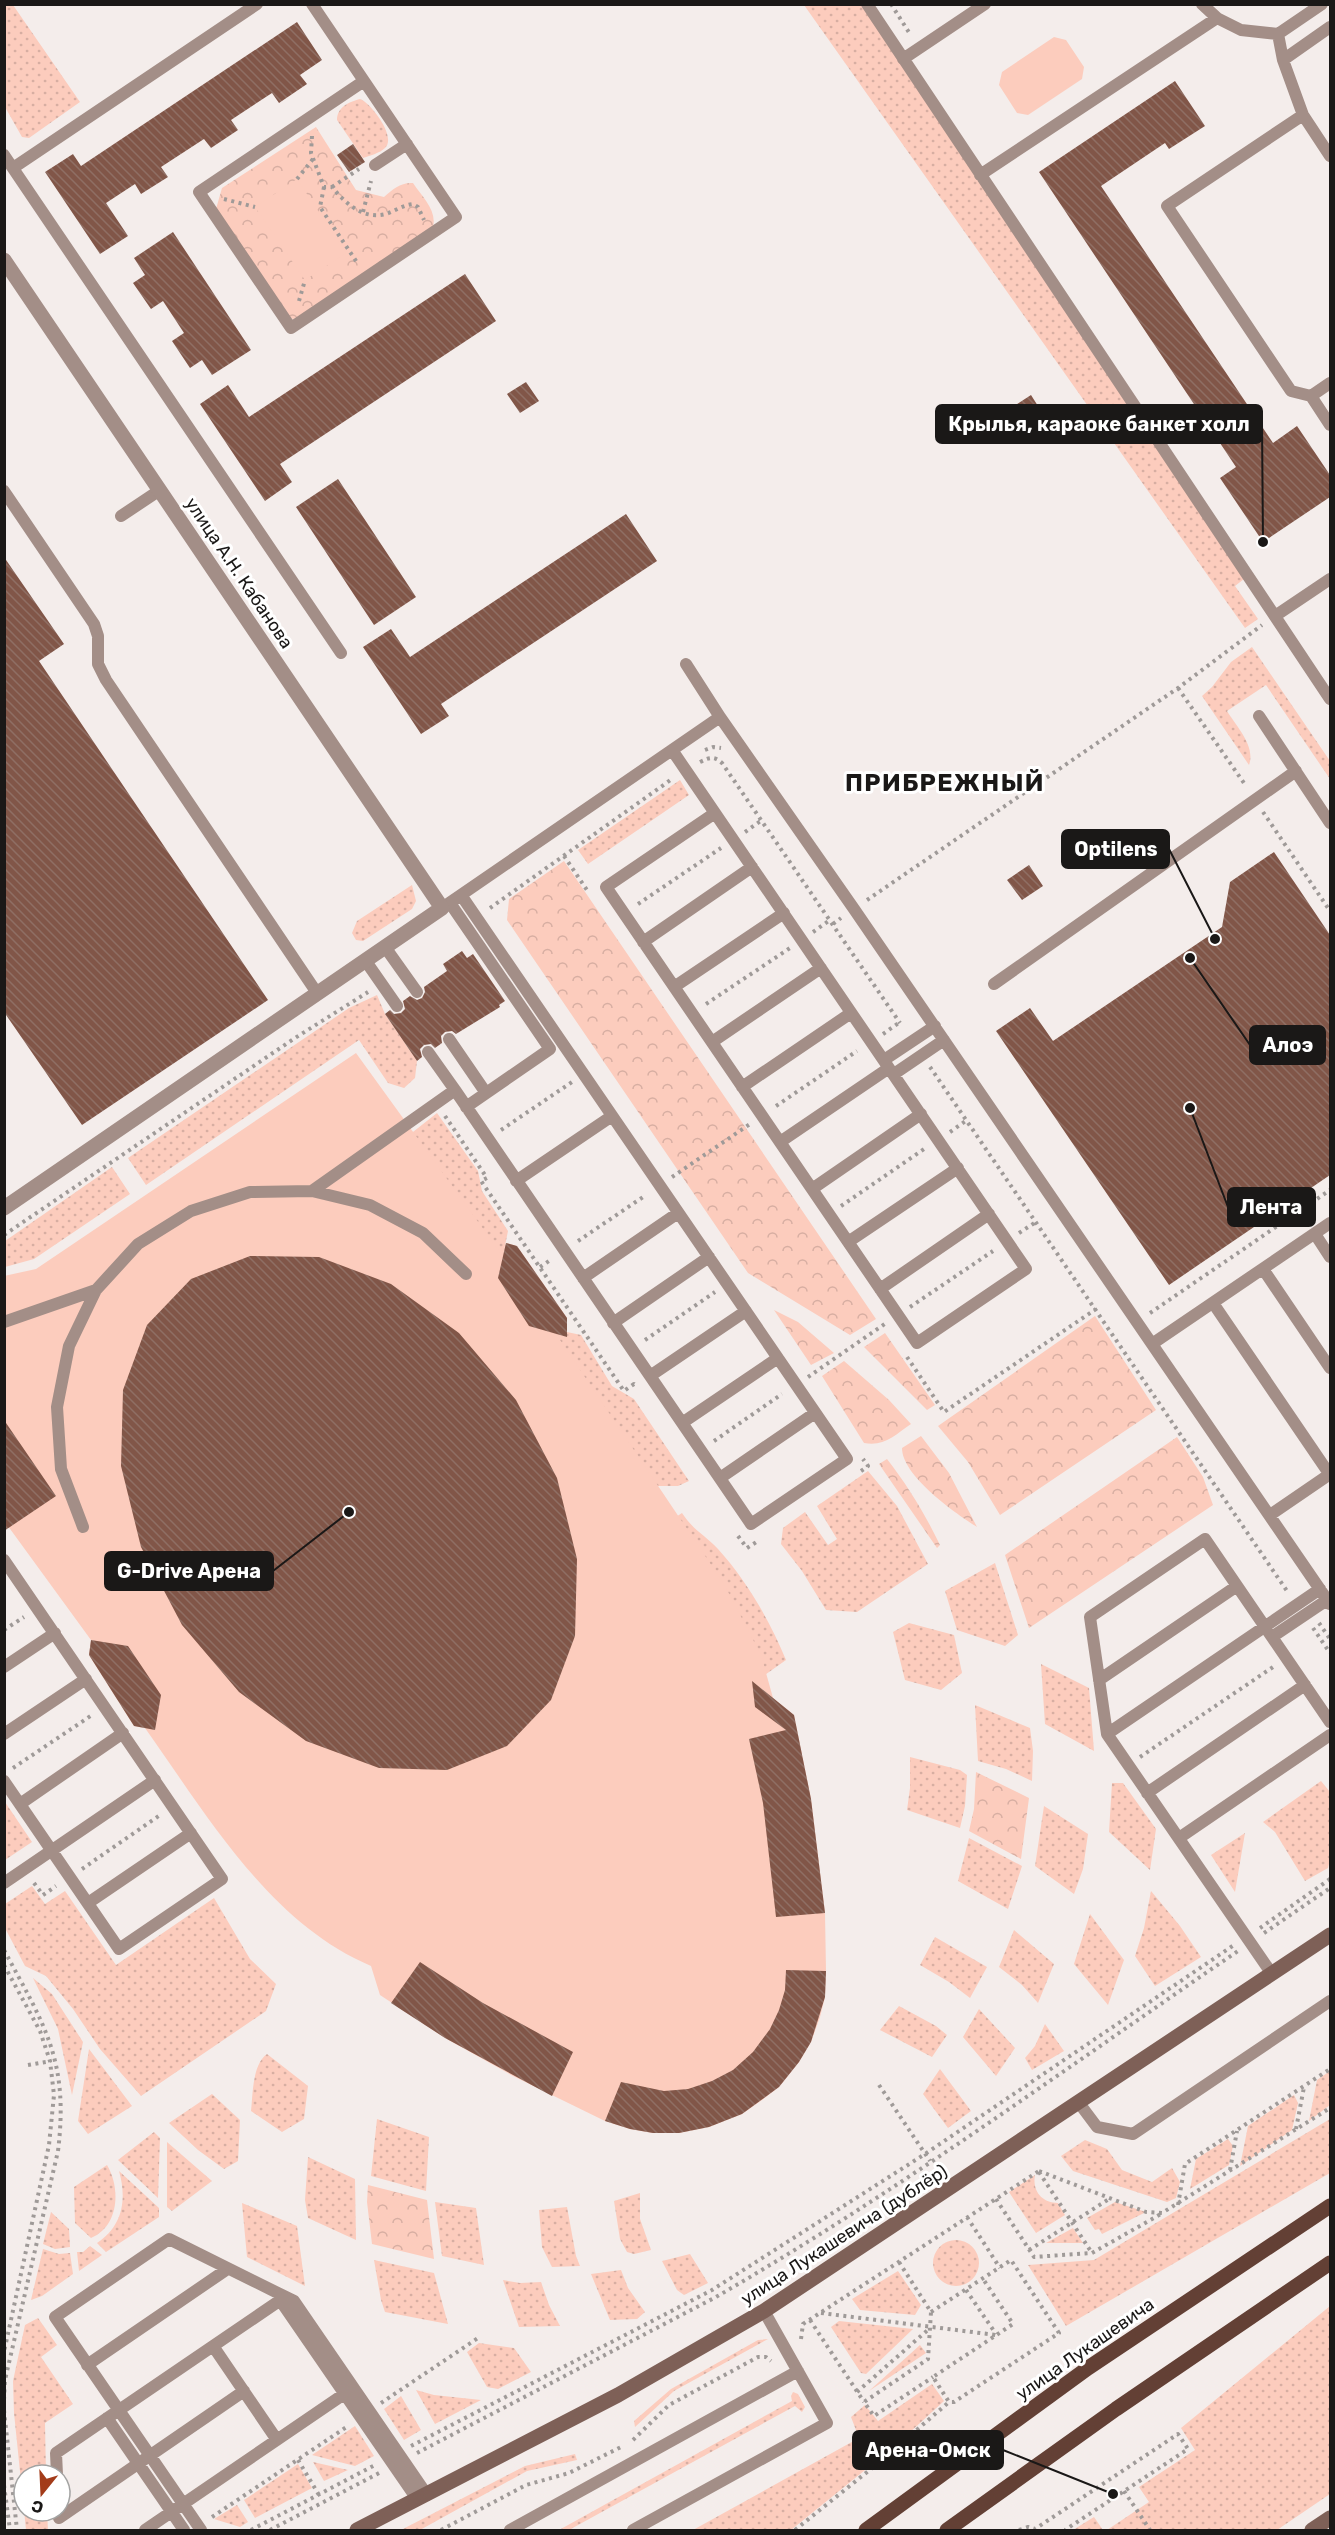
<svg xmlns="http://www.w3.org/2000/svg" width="1335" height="2535" font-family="Rubik,sans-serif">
<defs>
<pattern id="grass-dots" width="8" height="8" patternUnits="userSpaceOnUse" patternTransform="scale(1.5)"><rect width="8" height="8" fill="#fcccbd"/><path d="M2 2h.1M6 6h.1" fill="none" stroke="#d7aea2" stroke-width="1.8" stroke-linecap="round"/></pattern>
<pattern id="forest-crowns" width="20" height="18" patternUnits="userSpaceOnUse" patternTransform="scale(1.5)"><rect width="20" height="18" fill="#fcccbd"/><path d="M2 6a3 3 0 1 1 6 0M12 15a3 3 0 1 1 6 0" fill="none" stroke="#d7aea2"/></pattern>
<pattern id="building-back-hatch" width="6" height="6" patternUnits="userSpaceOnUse" patternTransform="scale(1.5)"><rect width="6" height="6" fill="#815648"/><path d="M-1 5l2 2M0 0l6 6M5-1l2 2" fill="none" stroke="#8f6f64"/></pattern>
</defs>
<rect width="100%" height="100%" fill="#f4edeb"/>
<path fill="url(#grass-dots)" d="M4,5H13L80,102L29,138L22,137L5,107Z
M804,5H862L1244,579L1235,586L1258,619L1245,628Z
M360,99C371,103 397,137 385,148C380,153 369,156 363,158L337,120C337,107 349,102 360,99Z
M1252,647L1330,761V779L1266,685L1227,711C1236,726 1256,746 1249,765L1202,696L1212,687L1231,662Z
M680,780L689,795L588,864L578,850Z
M412,885L416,901L412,909L363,941L356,940L352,933L357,921Z
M377,995L385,1014L417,1061L415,1078L404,1088L388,1083L359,1040L146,1185L128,1158L349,1008Z
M437,1113L478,1171L482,1191L508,1231L501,1265L399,1143Z
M112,1167L130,1194L34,1259L5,1267V1241Z
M567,1332L581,1335L612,1386L634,1399L689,1481L678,1486H651L555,1333L567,1337Z
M868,1471L897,1506L928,1564L857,1612L826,1610L802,1571L781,1544L783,1528L805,1512L828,1545L837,1539L817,1506Z
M682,1513C694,1531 705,1535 718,1549C747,1581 770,1621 786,1660L725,1703L662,1526Z
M995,1563L1018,1635L1005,1646L957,1630L945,1591Z
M909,1623L954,1635L962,1673L941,1690L905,1680L893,1632Z
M1041,1664L1089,1688L1094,1751L1045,1724Z
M975,1705L1030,1728L1033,1751L1032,1781L1006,1769L978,1761Z
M910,1757L960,1770L967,1775L965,1806L960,1828L907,1810L910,1788Z
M1321,1781L1330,1792V1860L1328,1868L1305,1881L1275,1832L1263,1822Z
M1112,1783H1123L1156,1829L1150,1870L1109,1832Z
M5,1802L32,1842L5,1860H4Z
M1044,1806L1088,1834L1083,1869L1074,1894L1035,1866Z
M1245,1833L1235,1892L1211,1855Z
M969,1838L1022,1866L1008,1909L958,1881Z
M32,1886L45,1904L65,1891L116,1965L214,1898L250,1959L276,1984L266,2011L141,2096L100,2049L73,2009L46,1976L25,1966L5,1928V1904Z
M1151,1891L1180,1926L1201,1957L1155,1986L1135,1956L1144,1928Z
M1090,1914L1124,1960L1108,2005L1074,1964Z
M1014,1930L1054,1964L1038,2003L1022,1985L999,1967Z
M935,1937L987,1967L970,1998L949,1982L920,1965Z
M33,1978L52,1994L83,2042L72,2095L58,2029Z
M899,2006L936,2026L947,2035L932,2057L880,2030Z
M979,2009L1015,2048L996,2076L963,2037Z
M1045,2024L1064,2051L1032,2070L1025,2058L1035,2046Z
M89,2049L132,2106L88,2134L78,2121Z
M267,2054L308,2086L304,2119L282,2132L251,2111C253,2094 252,2065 267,2054Z
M940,2069L971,2111L948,2128L923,2094Z
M1330,2071V2105L1309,2121L1317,2080Z
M212,2094L240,2120L238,2161L224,2169L198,2150L169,2123Z
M1294,2095L1298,2103L1292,2130L1240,2166L1248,2126Z
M377,2119L429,2137L426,2191L371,2176Z
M1330,2119V2173L1066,2326L1028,2265L1094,2260Z
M154,2132L160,2138L158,2198L118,2160Z
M1228,2139L1233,2146L1229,2165L1190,2189L1196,2159Z
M1085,2140L1107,2149L1122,2170L1152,2182L1172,2168L1180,2182L1176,2198L1167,2202L1073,2171L1061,2156Z
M167,2142L212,2181L172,2211L167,2207Z
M308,2157L355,2179L356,2240L308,2218L305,2200Z
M107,2165C121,2188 119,2227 91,2238L75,2223L74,2187Z
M119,2171L159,2208V2217L106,2252L97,2243C123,2226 127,2199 119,2171Z
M1035,2175C1032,2191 1042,2203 1058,2203L1065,2215L1036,2233L1009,2192Z
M640,2193V2219L651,2250L634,2254L627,2252L620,2239L614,2201Z
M435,2202L476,2208L484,2265L442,2256Z
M1115,2202L1146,2212L1102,2234L1099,2229L1095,2230L1087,2218Z
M242,2203L297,2226L305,2286L247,2257Z
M567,2207L576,2256L580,2266L552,2267L542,2247L539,2210Z
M51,2212L69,2229L70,2247L55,2249L43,2244Z
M1073,2228L1083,2243H1046Z
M933 2263a23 23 0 1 1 46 0a23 23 0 1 1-46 0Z
M90,2246L102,2255L79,2271L77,2252H83Z
M43,2249L59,2254L70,2253L73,2274L42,2296L31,2300Z
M690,2254L708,2283L684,2295L677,2290L662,2261Z
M374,2260L434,2273L448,2324L385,2312L381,2300Z
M621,2270L628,2288L645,2312L637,2319L610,2320L591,2274Z
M898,2271L921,2305L915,2315L860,2310L852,2299Z
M503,2280L520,2283L541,2282L549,2305L560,2326L519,2327Z
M1330,2306V2494L1277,2530H1107L1149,2502L1139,2487L1195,2450L1181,2428Z
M38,2318L57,2345L41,2357L73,2404L45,2423L46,2475H24V2511H47L48,2530H26L14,2413L13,2381L25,2325Z
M839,2321L913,2329L866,2374L861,2373L831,2327Z
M768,2339L674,2391L635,2427L634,2421L671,2389L758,2340Z
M479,2343L514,2348L531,2372L498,2389L487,2387L467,2352Z
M920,2345L926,2353L869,2391Z
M932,2384L944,2401L896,2445L791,2530H693L859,2438L851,2417L865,2405L878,2421Z
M416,2390L434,2395L481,2400L435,2424Z
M793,2392L798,2394L805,2407L802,2412L795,2406L569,2530H559L792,2401L791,2396Z
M401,2396L421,2430L404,2440L384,2409Z
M355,2426L374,2456L355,2466L312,2455Z
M575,2454L577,2460L527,2471L420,2530H401L525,2466Z
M313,2462L348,2470L324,2481Z
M298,2464L312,2488L255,2518L244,2500Z
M237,2505L248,2522L240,2527L214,2519Z
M1094,2517L1103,2530H1073Z"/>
<path fill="url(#forest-crowns)" d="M316,127L356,190L384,197C393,189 401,182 413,183C423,198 439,212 432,230L303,318L293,319L288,317L216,209L222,188Z
M564,861L876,1319L850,1335L748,1273L507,920L509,899Z
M774,1310L798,1322L834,1353L811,1365Z
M1095,1316L1156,1410L1000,1515L968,1462L938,1426Z
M885,1333L935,1405L927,1410L864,1347Z
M844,1361L889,1400L911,1424C895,1435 884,1447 864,1443L822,1376Z
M921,1436L949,1473L977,1527C955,1513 902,1476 902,1448Z
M1177,1437L1203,1477L1213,1505L1029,1628L1005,1555Z
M887,1459C908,1486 925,1514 940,1545L937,1548L879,1464Z
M976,1772L1029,1798L1021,1859L969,1831L974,1809Z
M368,2185L427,2200L434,2259L372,2244L367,2202Z"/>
<path fill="#fcccbd" d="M1054,37L1066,40L1084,67L1082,79L1028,115L1017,113L999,85L1002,72Z
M297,179L346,253L305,280L255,207Z
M356,1053L502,1255L506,1243L517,1246L567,1318V1337L556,1334L724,1584L761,1655L773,1698L794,1715L811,1799L825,1913L826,1971L825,1997L820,2017L811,2042L799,2062L779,2087L762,2100L742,2114L709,2127L679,2133H653L630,2129L605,2121L513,2076L445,2038L380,1995L371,1966C269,1923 207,1815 145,1728L134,1726L89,1655L91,1640L5,1522L4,1276L36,1269Z"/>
<path fill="url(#building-back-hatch)" d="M297,22L322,60L300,75L307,84L279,103L272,93L231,120L238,130L211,148L204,139L161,167L168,177L141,194L135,184L106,203L128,236L100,254L45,172L73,154L81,166Z
M1175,81L1205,126L1169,149L1165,143L1101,186L1273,443L1297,426L1330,475V497L1263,542L1220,478L1236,467L1039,172Z
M353,144L365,162L349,172L337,155Z
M173,232L251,350L212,375L202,360L190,368L172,341L184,333L163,301L151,309L133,283L145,275L134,258Z
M465,274L496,321L280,464L292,482L265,501L200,404L228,385L249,417Z
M526,382L539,401L520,413L507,394Z
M1031,395L1043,414L1024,427L1011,408Z
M338,479L416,597L374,625L296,507Z
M626,514L657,561L441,704L449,716L421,734L363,647L391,629L410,657Z
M4,557L64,644L39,661L268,1000L82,1125L4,1012Z
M1274,852L1330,935V1175L1169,1285L996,1031L1030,1008L1053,1041L1222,927L1230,882Z
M1029,865L1043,886L1022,900L1007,880Z
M462,951L467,958L473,954L505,1001L499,1005L500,1007L456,1034L452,1031L445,1032L441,1036L442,1043L435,1048L431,1044L424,1045L420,1049L422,1057L417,1061L385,1014L390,1010L394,1014L401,1013L405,1009L403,1001L410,996L417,1000L422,998L425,992L424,987L447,971L443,964Z
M506,1243L517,1246L567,1318V1337L529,1326L498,1278Z
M250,1256L319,1257L391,1284L459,1333L516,1400L557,1478L577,1559L575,1636L551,1700L507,1746L447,1770L379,1768L306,1741L239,1692L182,1625L141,1547L121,1466L123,1390L147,1325L191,1279Z
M4,1420L56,1496L4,1531Z
M91,1640L128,1646L161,1695L155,1730L134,1726L89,1655Z
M752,1681L794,1715L811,1799L825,1913L776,1917L763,1803L749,1739L786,1730L755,1707Z
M420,1962L483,2003L573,2052L552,2096L445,2038L391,2003Z
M786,1970L826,1971L825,1997L811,2042L799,2062L779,2087L742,2114L709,2127L679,2133H653L630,2129L605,2121L621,2082L664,2091L688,2089L712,2081L733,2070L753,2052L770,2029L779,2010L785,1990Z"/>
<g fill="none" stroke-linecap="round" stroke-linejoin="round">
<path stroke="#9f9a98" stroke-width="4" stroke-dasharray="3 4.5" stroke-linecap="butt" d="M891,4L910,34
M312,136L311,153L324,187H332C345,203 363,220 386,214C395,211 403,205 413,204L418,207L424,220
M297,179L313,159
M324,187L320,207L358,264
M332,187L359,169
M224,199L255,207
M363,212L371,181
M299,301L305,280
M1178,688L1246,786
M705,750L713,747L721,748
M700,762C710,757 714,756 722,763L900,1023
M1263,812L1330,911
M745,832L762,820
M564,856L589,893
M867,900L1178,688L1262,625
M638,904L721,848
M490,908L672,779
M833,924L841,918
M813,932L830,920
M706,1004L790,948
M883,1034L900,1022
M930,1067L1287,1591
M776,1106L857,1051
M445,1116L487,1178L481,1181L624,1391L634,1384L636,1386
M501,1130L572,1082
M950,1132L967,1120
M672,1177L750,1124
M841,1206L924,1149
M1019,1233L1036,1222
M4,1235L295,1038L368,992
M578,1241L646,1195
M540,1267L552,1259
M910,1307L993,1251
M1150,1313L1330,1190
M645,1340L715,1292
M907,1357L944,1412L1096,1309
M808,1377L886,1323
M714,1441L782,1394
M861,1471L868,1466L863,1459
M738,1536L747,1548L758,1541
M1319,1623L1330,1639
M1313,1628L1330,1653
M4,1630L24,1617
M1140,1757L1273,1667
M13,1768L92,1715
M82,1869L160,1815
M34,1883L43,1895L56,1886
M1260,1928L1330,1879
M1264,1933L1330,1888
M4,1950C45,2026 69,2061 58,2151L5,2380L4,2400
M4,1965L40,2031L50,2061L54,2095L49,2145L4,2352
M28,2065L51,2061
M879,2085L930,2161
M1296,2129L1304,2087
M1230,2170L1237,2131
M1039,2171L1146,2212L1162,2213L1330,2108
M1039,2172L1092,2253
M996,2199L1034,2257L1092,2253L1161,2214
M1178,2205L1185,2164L1330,2069
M967,2217L1000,2268
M1029,2250L1109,2199
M899,2262L931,2312L928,2359L864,2402L874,2416L933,2377
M966,2290L996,2334
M931,2312L1011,2260L1059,2333L954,2402H949L933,2377L1013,2324L983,2279
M821,2313L996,2335
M810,2320L864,2402
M801,2339L803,2324L1039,2171
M857,2392L930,2328
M381,2403L478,2338
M4,2410L17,2530
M633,2440L669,2405L758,2357H766L771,2361
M411,2446L712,2290L925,2154L1234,1945
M417,2453L716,2297C896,2193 1066,2068 1238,1951
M298,2460L319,2495
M4,2485L10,2530
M1124,2491L1150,2530
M212,2517L348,2426
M251,2530L375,2465
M270,2530L381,2472
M441,2530L526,2485L569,2473L621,2447
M795,2530L882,2460L949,2402
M1019,2530L1028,2527L1035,2529L1178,2434L1188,2449L1065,2530"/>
<path stroke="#a38e87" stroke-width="12" d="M312,4L456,217L291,328L199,192L364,81
M867,4L1330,699
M1202,4L1217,18L1241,30L1278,34L1322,4
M1330,27L1283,60L1303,115L1330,156
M1278,34L1283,60
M903,59L985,4
M1303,115L1167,206L1291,391L1311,396
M4,155L341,653
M375,165L407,144
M13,168L257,4
M980,175L1217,18
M1330,383L1311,396L1330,425
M4,491L94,624L98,636V664L106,680L317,993
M121,516L160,490
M1275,616L1330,579
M686,664L720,717
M1259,716L1330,823
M672,750L687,772L1026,1269L917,1343L606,887L715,813
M450,903L550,1049L466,1107
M442,908L720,717L854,909L1330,1604
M643,942L752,867
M385,947L417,992
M365,960L397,1006
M994,984L1296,771
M674,987L784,913
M449,1039L486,1093
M712,1042L821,968
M428,1052L455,1090
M884,1060L935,1026
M894,1074L944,1040
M742,1087L851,1013
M780,1142L889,1068
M516,1181L612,1116
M812,1189L921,1114
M312,1191L455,1090L751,1524L847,1459L461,895
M1315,1234L1330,1257
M848,1242L958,1168
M1263,1269L1330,1368
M583,1278L678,1213
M880,1289L989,1214
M1213,1303L1330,1475
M4,1322L96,1290
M613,1323L709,1257
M1152,1344L1330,1223
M650,1376L746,1311
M682,1423L778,1358
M720,1478L815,1413
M1270,1515L1330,1474
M83,1527L61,1469L57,1407L69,1346L96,1290L138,1244L191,1211L250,1192L312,1191L370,1205L423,1233L466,1274
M4,1560L222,1879L119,1949L4,1781
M1272,1637L1327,1600
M4,1667L55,1633
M1099,1680L1237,1586
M4,1734L86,1679
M1107,1734L1320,1589
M1147,1793L1305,1685
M20,1804L123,1733
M1179,1838L1330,1735
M4,1883L155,1780
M88,1903L191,1833
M1272,1974L1107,1734L1090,1617L1205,1539L1330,1722
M1079,2103L1097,2127L1133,2134L1330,2001
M280,2300L417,2499
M213,2346L277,2440
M87,2365L226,2270
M107,2418L184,2530
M57,2475L56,2453L285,2297
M59,2518L244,2391
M145,2530L353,2388
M201,2530L55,2317L169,2239L294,2301L427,2495
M510,2530L798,2371
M633,2530L827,2423L764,2311"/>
<path stroke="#a38e87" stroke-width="15" d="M4,260L442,908L4,1208"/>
<path stroke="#7e6057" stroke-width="15" d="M357,2530L618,2395L764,2311L1330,1935
M1312,2530L1330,2518"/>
<path stroke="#634035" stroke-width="15" d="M866,2530L1088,2368L1330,2206
M947,2530L1116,2409L1330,2263"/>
</g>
<g text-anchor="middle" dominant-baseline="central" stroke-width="6" stroke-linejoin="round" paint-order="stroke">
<g font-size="18" fill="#1a1817" stroke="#fff">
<text transform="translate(239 573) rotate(56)">улица А.Н. Кабанова</text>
<text transform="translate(844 2235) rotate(-33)">улица Лукашевича (дублёр)</text>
<text transform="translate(1085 2349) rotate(-35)">улица Лукашевича</text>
</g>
<g font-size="24" font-weight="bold" letter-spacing="1.5" fill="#1a1817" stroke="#fff">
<text x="945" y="783">ПРИБРЕЖНЫЙ</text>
</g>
</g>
<path fill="none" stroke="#1a1817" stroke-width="2" d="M1263 542L1262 424M1215 939L1169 849M1190 958L1250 1045M1190 1108L1228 1207M349 1512L273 1571M1113 2494L1003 2450"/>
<g fill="#1a1817" stroke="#fff" stroke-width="2">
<circle cx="1263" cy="542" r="6"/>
<circle cx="1215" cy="939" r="6"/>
<circle cx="1190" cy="958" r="6"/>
<circle cx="1190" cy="1108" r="6"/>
<circle cx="349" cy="1512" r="6"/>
<circle cx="1113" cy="2494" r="6"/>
</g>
<g fill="#1a1817" stroke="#1a1817" stroke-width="2">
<rect x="936" y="405" width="326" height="38" rx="6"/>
<rect x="1062" y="830" width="107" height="38" rx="6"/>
<rect x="1250" y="1026" width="75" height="38" rx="6"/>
<rect x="1228" y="1188" width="87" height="38" rx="6"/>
<rect x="105" y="1552" width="168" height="38" rx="6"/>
<rect x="853" y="2431" width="150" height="38" rx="6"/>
</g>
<g font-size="20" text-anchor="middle" font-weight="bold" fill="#fff">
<text x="1099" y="431">Крылья, караоке банкет холл</text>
<text x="1116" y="856">Optilens</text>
<text x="1288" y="1052">Алоэ</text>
<text x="1271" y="1214">Лента</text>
<text x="189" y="1578">G-Drive Арена</text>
<text x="928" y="2457">Арена-Омск</text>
</g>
<rect width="1335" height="2535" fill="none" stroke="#1a1817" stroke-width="12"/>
<g transform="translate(42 2493) rotate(198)"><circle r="28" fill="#ffffff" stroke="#a3a3a2" stroke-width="1.5"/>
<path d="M0-4.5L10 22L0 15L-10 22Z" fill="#a33c1a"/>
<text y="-9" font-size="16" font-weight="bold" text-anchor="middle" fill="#1a1817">С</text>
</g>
</svg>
